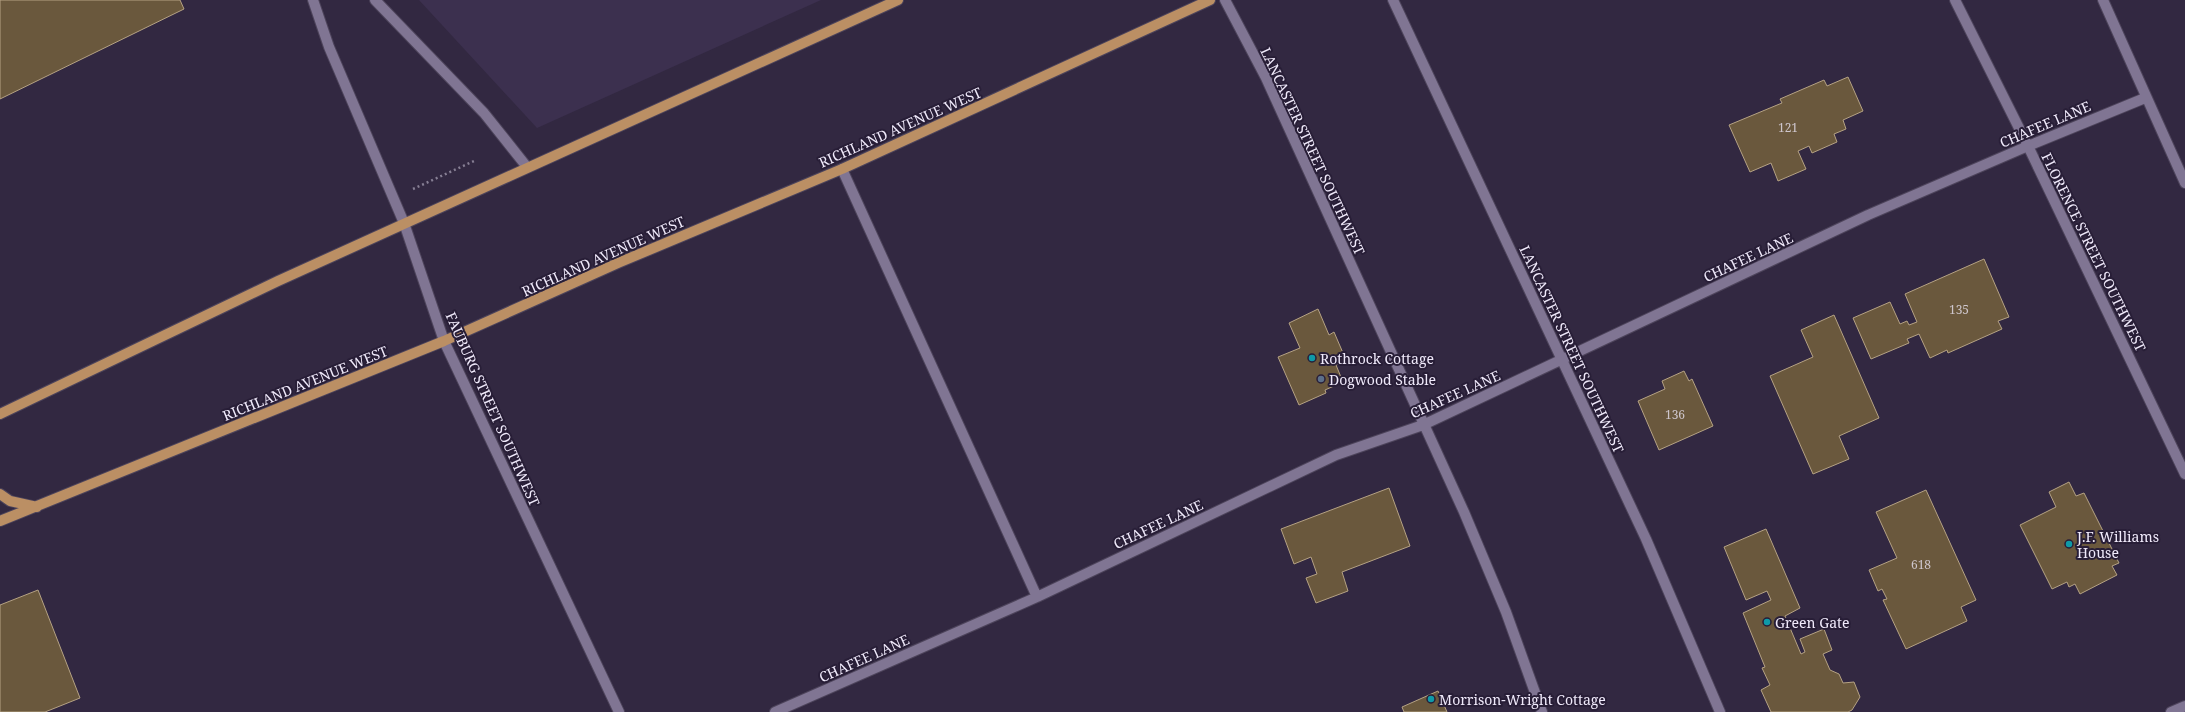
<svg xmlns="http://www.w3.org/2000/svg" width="2185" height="712" font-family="'Noto Serif',serif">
<rect width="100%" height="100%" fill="#322841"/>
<path fill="#3c304f" d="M419,0H821L537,128Z"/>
<path fill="#6a583d" stroke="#b5a284" d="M0,0H180L184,9L0,99Z
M1848,77L1863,111L1843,120L1846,129L1834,134L1837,142L1812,153L1809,146L1798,151L1806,169L1778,181L1771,163L1750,172L1729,125L1782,103L1780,99L1824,80L1827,86Z
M1984,259L2009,317L1998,321L2002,329L1948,353L1947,350L1930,358L1919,334L1907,339L1909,343L1871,359L1853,318L1890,302L1900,324L1907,321L1909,325L1917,322L1905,294Z
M1318,309L1329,335L1334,332L1346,360L1336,365L1343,382L1325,390L1326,393L1299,405L1278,357L1300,348L1289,323Z
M1834,315L1879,418L1839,436L1849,459L1813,474L1770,376L1813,357L1801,330Z
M1684,371L1689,381L1692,379L1713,426L1659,450L1638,401L1665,389L1662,381Z
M2069,482L2076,496L2084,493L2119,563L2112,566L2117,575L2080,594L2075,584L2069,587L2067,582L2052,589L2020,525L2056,507L2049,492Z
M1389,488L1410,546L1342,572L1348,591L1316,603L1306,578L1317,574L1311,557L1294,564L1281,529Z
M1926,490L1976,600L1961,607L1967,621L1906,649L1883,600L1887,599L1882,589L1878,591L1869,570L1897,558L1876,512Z
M1766,529L1800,608L1785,616L1801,654L1805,652L1800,639L1824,629L1832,650L1823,654L1830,670L1839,674L1843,683L1854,682L1860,697L1852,710L1848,712H1771L1761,690L1770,685L1762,668L1765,667L1743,613L1771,600L1767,591L1746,600L1724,547Z
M38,590L80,698L45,712H0V605Z
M1438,691L1447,712H1404L1402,707Z"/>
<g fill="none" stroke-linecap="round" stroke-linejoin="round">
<defs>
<path id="minor" d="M313,0L329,47L404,223L444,341L619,712
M375,0L484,113L527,167
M1225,0L1266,78L1464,512L1506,612L1542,712
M1393,0L1646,539L1720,712
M1955,0L2028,146L2185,474
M2103,0L2185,183
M842,169L1037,597
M775,712L1037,597L1336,455L1423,425L1868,215L2028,146L2145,98
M2171,712L2185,706"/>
<path id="major" d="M0,414L278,281L898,0
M0,494L10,501L37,507
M0,521L444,341L618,263L842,169L1210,0"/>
</defs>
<use href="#minor" stroke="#4d445b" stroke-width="12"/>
<use href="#major" stroke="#4d445b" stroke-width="12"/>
<path stroke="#877f94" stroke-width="2.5" stroke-dasharray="2 3" stroke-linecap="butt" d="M413,189L474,161"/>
<use href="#minor" stroke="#807593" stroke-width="10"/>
<use href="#major" stroke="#bb8f64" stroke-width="10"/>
</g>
<g fill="#0f9aa8" stroke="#281e37" stroke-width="1.5">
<circle cx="1312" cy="358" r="4"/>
<circle cx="2069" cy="544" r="4"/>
<circle cx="1767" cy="622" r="4"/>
<circle cx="1431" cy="699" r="4"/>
</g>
<circle fill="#5c6f8a" stroke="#281e37" stroke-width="1.5" cx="1321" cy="379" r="4"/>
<g text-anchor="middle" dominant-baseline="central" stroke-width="4" stroke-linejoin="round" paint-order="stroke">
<g font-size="12" fill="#cec6cc">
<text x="1788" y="127">121</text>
<text x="1959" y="309">135</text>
<text x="1675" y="414">136</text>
<text x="1921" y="564">618</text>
</g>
<g font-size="14" fill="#f0eafb" stroke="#281e37">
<text transform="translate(2045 124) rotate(-23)">CHAFEE LANE</text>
<text transform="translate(900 127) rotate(-24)">RICHLAND AVENUE WEST</text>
<text transform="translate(1313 151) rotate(65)">LANCASTER STREET SOUTHWEST</text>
<text transform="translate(2094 252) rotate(64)">FLORENCE STREET SOUTHWEST</text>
<text transform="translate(603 256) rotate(-24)">RICHLAND AVENUE WEST</text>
<text transform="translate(1748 257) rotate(-25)">CHAFEE LANE</text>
<text transform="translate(1572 349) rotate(65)">LANCASTER STREET SOUTHWEST</text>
<text transform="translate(305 383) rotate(-22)">RICHLAND AVENUE WEST</text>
<text transform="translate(1455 394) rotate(-24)">CHAFEE LANE</text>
<text transform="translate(493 409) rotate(66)">FAUBURG STREET SOUTHWEST</text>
<text transform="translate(1158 524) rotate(-25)">CHAFEE LANE</text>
<text transform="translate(864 658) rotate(-24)">CHAFEE LANE</text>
</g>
<g font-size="14" fill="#f0eafb" stroke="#281e37" text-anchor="start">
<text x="1320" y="358">Rothrock Cottage</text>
<text x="1329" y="379">Dogwood Stable</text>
<text x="2077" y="536">J.F. Williams<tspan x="2077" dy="16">House</tspan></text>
<text x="1775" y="622">Green Gate</text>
<text x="1439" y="699">Morrison-Wright Cottage</text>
</g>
</g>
</svg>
